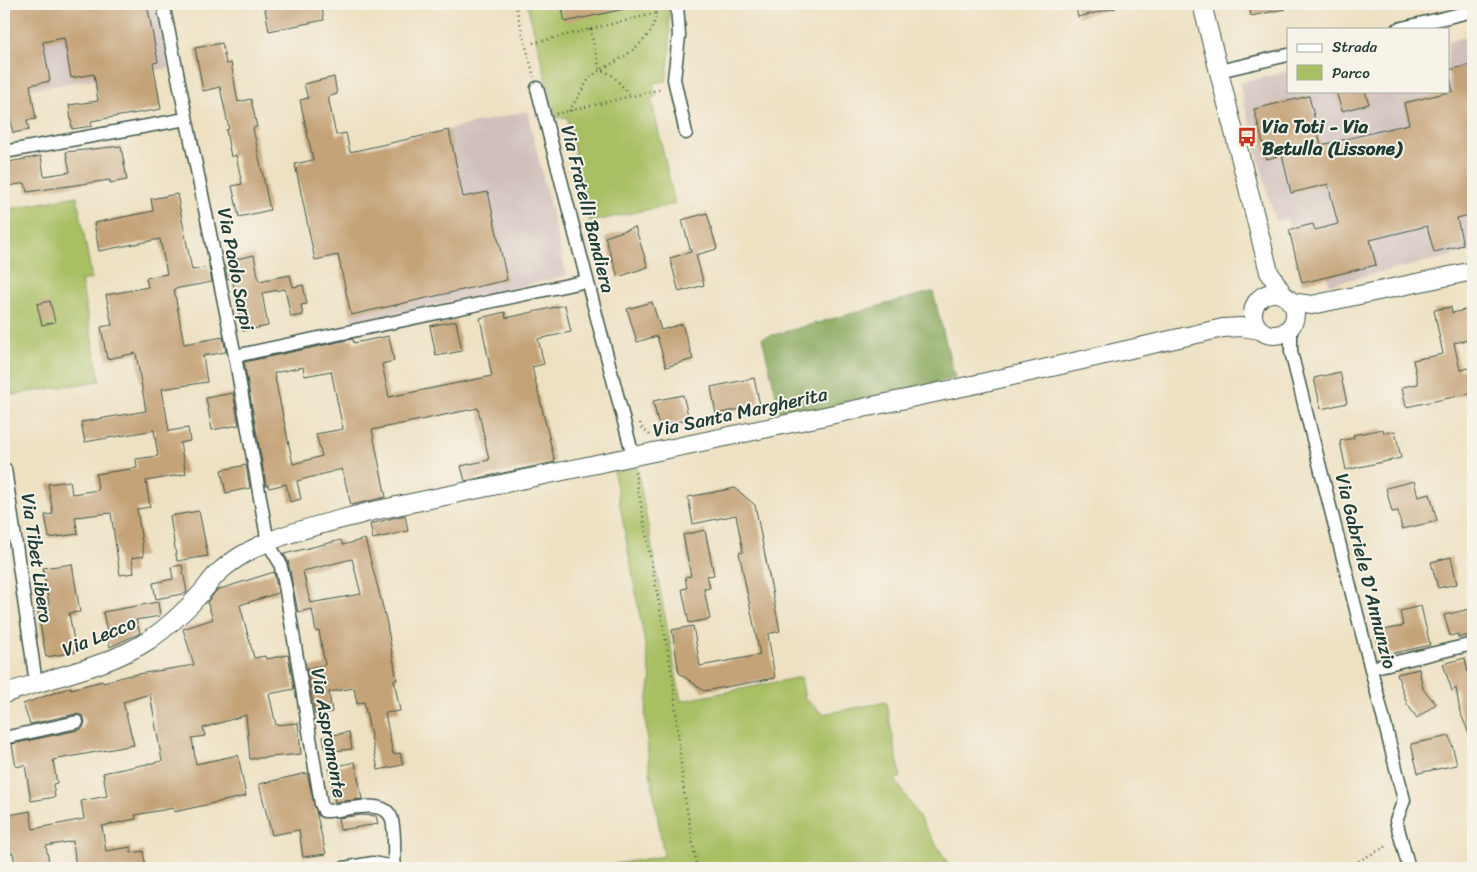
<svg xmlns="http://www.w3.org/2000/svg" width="1477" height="872" font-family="Sriracha,sans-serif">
<rect width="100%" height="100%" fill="#f7f3e8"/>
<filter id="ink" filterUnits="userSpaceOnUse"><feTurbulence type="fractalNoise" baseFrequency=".02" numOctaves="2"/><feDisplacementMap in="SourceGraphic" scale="10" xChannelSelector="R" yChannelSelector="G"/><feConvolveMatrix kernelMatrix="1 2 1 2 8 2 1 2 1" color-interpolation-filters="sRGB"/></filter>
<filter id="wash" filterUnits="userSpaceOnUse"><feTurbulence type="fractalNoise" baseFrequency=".0096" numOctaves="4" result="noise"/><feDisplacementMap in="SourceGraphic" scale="20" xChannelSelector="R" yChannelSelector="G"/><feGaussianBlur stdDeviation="1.12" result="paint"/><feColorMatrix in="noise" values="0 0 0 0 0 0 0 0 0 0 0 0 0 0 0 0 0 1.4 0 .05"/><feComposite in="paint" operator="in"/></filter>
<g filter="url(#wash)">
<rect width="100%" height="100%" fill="#ede1c2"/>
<path fill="#cfc0bb" d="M4,4H156L169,68L4,93Z
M1464,37L1473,73V251L1330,284L1326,277L1302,283L1287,219L1275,221L1239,83L1288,71V91H1448V42Z
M527,111L567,276L352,323L338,256L315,260L308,229L335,223L295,164Z"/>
<path fill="#a9bf64" stroke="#647e4c" d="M527,4H669L670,52L666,81L653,83L656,97L651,98L675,204L590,222L567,117L556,118Z
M77,196L92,279L81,281L100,381L4,396V210Z
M637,467L681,701L801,677L805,699L823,714L886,702L901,778L895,779L951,868H590L664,856L649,766L645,714L651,678L614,472Z"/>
<path fill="#86a65a" stroke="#527247" d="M930,292H933L955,378L782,419L762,338Z"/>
<g id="blocks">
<path fill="#c4a378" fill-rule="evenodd" d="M4,4H147L158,62L153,63L161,109L91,121L92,126L72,129L69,105L98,101L94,74L71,78L64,38L43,42L50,81L30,85L36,119L27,120L29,130L13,133L4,90Z
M264,4H321L324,20L269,31Z
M561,4H623L624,9L565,22Z
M1075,4H1115L1116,8L1078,17Z
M1249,4H1284L1285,9L1251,16Z
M222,43L226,64L231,63L238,102L251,99L257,127L253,128L270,210L239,217L232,186L242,184L236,155L231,157L226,130L229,129L220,87L203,91L195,48Z
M1471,65L1473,73V214L1457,218L1463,245L1434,252L1427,226L1370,240L1376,265L1302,283L1289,230L1313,224L1315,230L1338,224L1328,184L1291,193L1282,155L1267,159L1254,109L1309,96L1321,145L1409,124L1404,103L1453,91L1448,70Z
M334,77L337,94L328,97L336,135L346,133L350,152L449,130L463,197L488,192L507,280L351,315L338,255L315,260L295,164L313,160L300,100L308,98L304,84Z
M1336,91H1365L1369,104L1342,111Z
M121,146L127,180L110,183V180L27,192L25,183L4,187V163L41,156L44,176L70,172L66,152Z
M177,194L192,270L209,267L212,282L174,289L184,344L223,337L226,352L203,356L207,382L162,389L169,431L188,428L190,441L180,443L186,474L146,481L150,507L137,509L144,556L132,558L134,573L120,575L111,513L75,517L78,534L49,538L45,515L53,514L48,484L70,481L72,494L98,490L96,474L137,468L136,459L158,456L154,430L85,442L81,422L146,411L136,353L107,359L101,327L112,325L106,295L148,287L146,278L167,274L160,239L99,251L94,223L153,211L151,199Z
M707,213L717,249L696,255L704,285L679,292L670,258L691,252L682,220Z
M635,227L648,267L618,277L605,237Z
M254,255L259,281L290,275L293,287L303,285L307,304L301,305L303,315L291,317L285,289L262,293L268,326L243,331L232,278L227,279L225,265L237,263V259Z
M50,301L55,322L42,325L37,304Z
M652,302L661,330L682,324L693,359L666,367L657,336L637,342L627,309Z
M565,305L571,332L538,339L544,364L532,367L555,462L465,481L461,466L489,460L478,408L372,430L386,497L351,505L342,469L297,481L301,499L290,502L286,484L269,488L268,485H266L244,362L353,339L354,343L389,336L394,361L382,364L389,397L492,376L480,318L505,312L506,318ZM303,367L305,376L331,371L343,429L316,434L322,456L293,464L274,373Z
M1451,307L1452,313L1473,308V339L1454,343L1460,370L1473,367V393L1406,407L1402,387L1418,384L1413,360L1443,354L1434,310Z
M456,321L462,351L436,356L430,326Z
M1340,372L1347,403L1321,409L1314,378Z
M754,378L760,405L716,414L711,387Z
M233,393L239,425L212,430L206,398Z
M683,395L689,419L659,426L653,401Z
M1383,429L1384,433L1395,431L1401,458L1346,470L1340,441L1354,438L1353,435Z
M246,465L250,488L226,493L221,470Z
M1414,481L1418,497L1430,494L1437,521L1402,529L1398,511L1392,512L1386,488Z
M735,488L755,505L780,631L768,634L775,678L704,691L679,673L672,630L693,626L700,666L760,655L739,553L743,552L736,515L693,524L688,497Z
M199,511L208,556L177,561L170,516Z
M405,515L408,531L373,539L370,524Z
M705,530L714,575L707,576L710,588L704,589L710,619L689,623L682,589L687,588L685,577L691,576L683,535Z
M365,539L386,619L397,680H394L400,711L385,713L393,754L400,753L403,765L378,770L364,702L357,704L354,688L329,692L332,712L315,714L307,668L325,665L319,631L316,632L312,609L298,612L288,561L284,554L341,540L343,545ZM352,559L361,594L310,603L303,571Z
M1451,557L1457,584L1438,588L1431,562Z
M72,564L80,612L69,613L76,652L46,657L38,612L50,610L43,568Z
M182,565L187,593L156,599L153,583L173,579L171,567Z
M274,572L278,593L240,605L254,658L265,656L266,659L288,655L294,689L269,694L276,725L298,723L301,754L250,759L246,715L203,728L205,736L192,738L196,764L238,755L246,796L174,812V808L135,815L136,819L102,826L106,851L131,847V853L143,851L146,868H76L73,841L46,846L50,868H16L13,853H9L4,816L30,811L33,829L84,819L81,801L107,796L103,773L162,761L150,694L123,702L134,745L53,760L57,783L53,784L55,797L31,801L25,765L16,767L12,744L79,730L83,728L85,721L83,716L76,714L30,724L23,704L71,687V689L102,681L103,683L126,676L194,665L183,629L213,619L207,602L217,590Z
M158,602L160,616L136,620L140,633L110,647L103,612Z
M1421,606L1430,645L1381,656L1375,632L1403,626L1400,611Z
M1470,609L1473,634L1458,638V634L1450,636L1444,615Z
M1465,658L1469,678L1473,683V743L1460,712L1456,688L1452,691L1443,664Z
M1419,669L1423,689L1436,704L1417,718L1407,704L1397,674Z
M349,732L352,749L326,752L323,737Z
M1450,736L1457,765L1418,773L1411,744Z
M355,762L362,799L335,802L329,768Z
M307,773L326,854L303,857L299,830L272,835L259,784Z
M362,815L376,816L378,824L340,830L338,818Z"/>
</g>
</g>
<g filter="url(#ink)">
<use href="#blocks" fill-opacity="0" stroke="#3e5649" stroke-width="1"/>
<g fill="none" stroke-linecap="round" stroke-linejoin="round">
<defs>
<path id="street" d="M163,4L235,356L268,543L280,563L285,585L321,804L324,811C342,812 383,797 391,817C396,830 393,854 395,868
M677,4L679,36L674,79L686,133
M1398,29L1473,11
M1219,71L1288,55
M537,88L633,456
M4,152L186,119
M1291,326V352L1404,800L1396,821L1409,868
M235,356L587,281
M5,469L36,683
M1371,668L1473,644
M4,738L77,722
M4,867V868
M344,868L373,863L394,867"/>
<path id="secondary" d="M1202,4L1269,272L1284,296
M1253 314a21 21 0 1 1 42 0a21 21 0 1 1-42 0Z
M1290,302L1312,305L1473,271
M4,694C51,677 106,668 149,640C168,627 187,609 202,592C208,585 213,577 219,572C260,535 322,525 373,511L977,384L1223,328L1242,327L1260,330"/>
</defs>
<use href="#street" stroke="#3e5649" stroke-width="15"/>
<use href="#secondary" stroke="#3e5649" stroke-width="20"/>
<path stroke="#3e5649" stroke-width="2.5" stroke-dasharray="1 4" stroke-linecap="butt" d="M515,4L534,77
M590,29L600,70C624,58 662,36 655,4
M533,43L657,13
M569,111L590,77L600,70L611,74L632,97
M556,114L662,89
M640,423L641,427L652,437
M635,472L673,680L683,786L697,868
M1345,868L1389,845"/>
<use href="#street" stroke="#fff" stroke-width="12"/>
<use href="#secondary" stroke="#fff" stroke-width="18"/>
</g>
</g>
<defs>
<symbol id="bus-bare" viewBox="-9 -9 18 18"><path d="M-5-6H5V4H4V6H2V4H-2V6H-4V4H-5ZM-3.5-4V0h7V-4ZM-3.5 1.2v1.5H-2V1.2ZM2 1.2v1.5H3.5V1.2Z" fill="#c8321e" stroke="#f7f3e8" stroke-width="2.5" paint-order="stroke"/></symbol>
</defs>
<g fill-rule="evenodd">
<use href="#bus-bare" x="1233" y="123" width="28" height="28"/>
</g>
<g text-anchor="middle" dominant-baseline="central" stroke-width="4" stroke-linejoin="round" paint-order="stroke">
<g font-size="19" font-weight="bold" fill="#1f3d34" stroke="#f7f3e8" text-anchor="start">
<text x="1262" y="126">Via Toti - Via<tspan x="1262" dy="22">Betulla (Lissone)</tspan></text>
</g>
<g font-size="19" fill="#1f3d34" stroke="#f7f3e8">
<text transform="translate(588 209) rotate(76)">Via Fratelli Bandiera</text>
<text transform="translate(236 269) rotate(79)">Via Paolo Sarpi</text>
<text transform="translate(740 412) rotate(-12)">Via Santa Margherita</text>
<text transform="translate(37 558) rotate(82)">Via Tibet Libero</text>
<text transform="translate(1366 571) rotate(76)">Via Gabriele D'Annunzio</text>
<text transform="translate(99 636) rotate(-22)">Via Lecco</text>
<text transform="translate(329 733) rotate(80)">Via Aspromonte</text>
</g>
</g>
<rect width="1477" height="872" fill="none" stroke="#f7f3e8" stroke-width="20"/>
<rect x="1287" y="28" width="162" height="65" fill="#f7f3e8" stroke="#a1aaa0"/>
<rect x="1297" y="44" width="25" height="8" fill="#ffffff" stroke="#a1aaa0"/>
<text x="1332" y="52" font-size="15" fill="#1f3d34">Strada</text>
<rect x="1297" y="65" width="25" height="15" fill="#a9bf64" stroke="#a1aaa0"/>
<text x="1332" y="78" font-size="15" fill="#1f3d34">Parco</text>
</svg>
